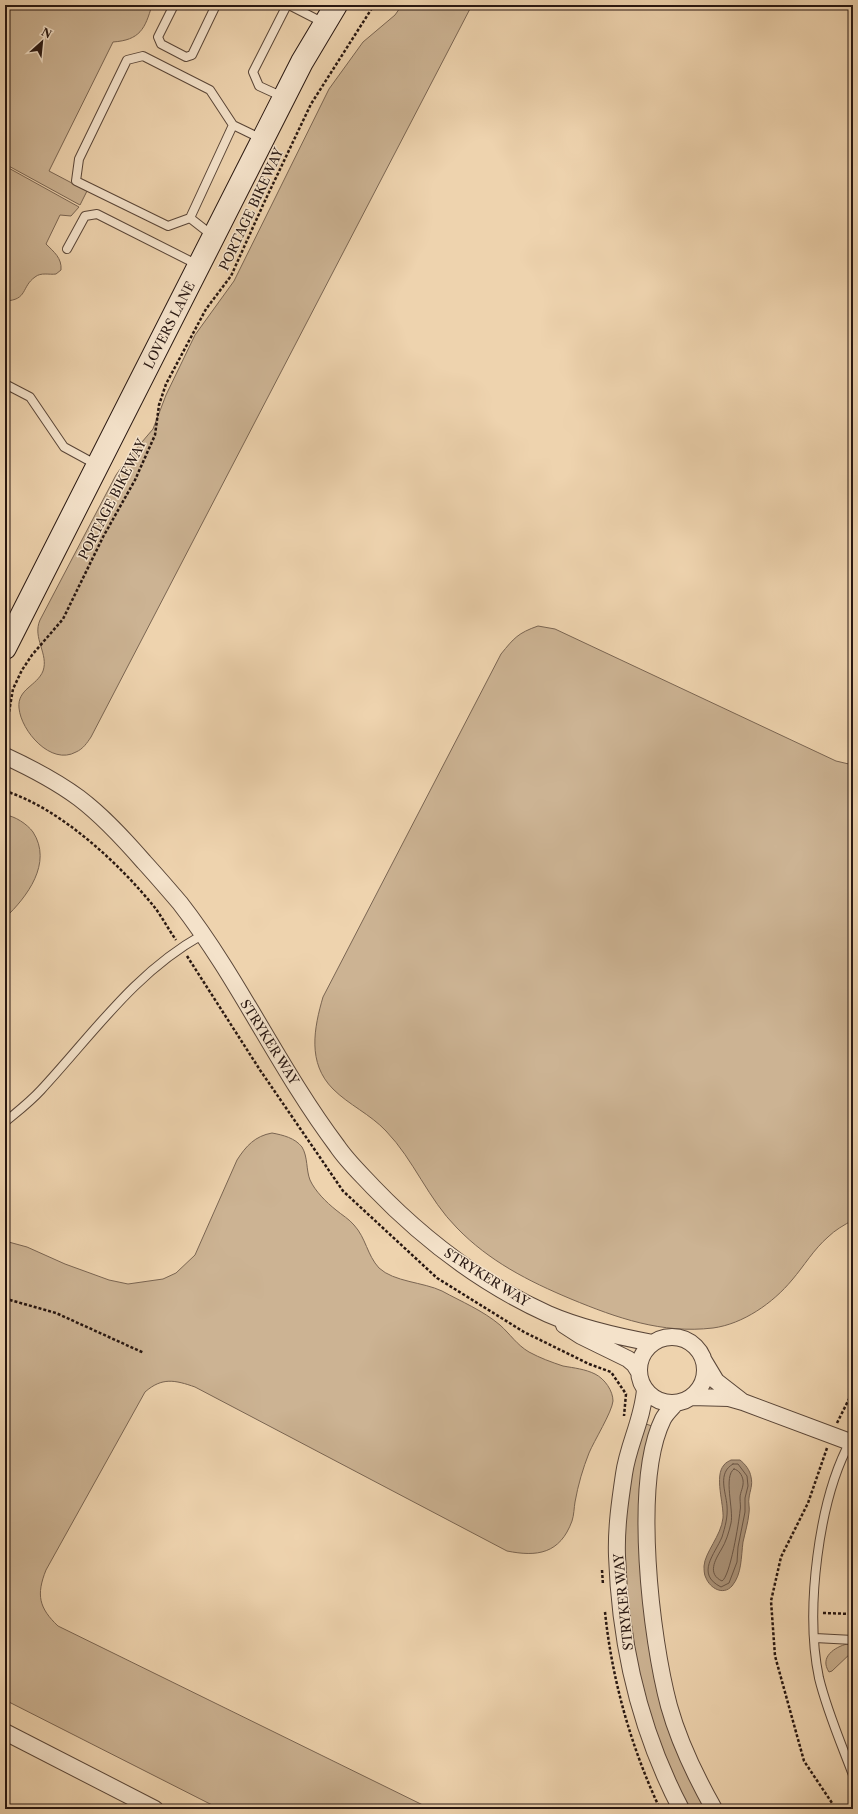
<svg xmlns="http://www.w3.org/2000/svg" width="858" height="1814" font-family="'Libre Caslon Text',serif">
<rect width="100%" height="100%" fill="#eed3ae"/>
<filter id="stains"><feTurbulence type="fractalNoise" baseFrequency=".005" numOctaves="4"/><feColorMatrix values="0 0 0 0 .2 0 0 0 0 .09 0 0 0 0 .02 0 0 0 .5 -.17"/></filter>
<radialGradient id="worn" r=".72"><stop offset=".6" stop-color="#630" stop-opacity="0"/><stop offset="1" stop-color="#630" stop-opacity=".3"/></radialGradient>
<path fill="#ccb393" stroke="#7a6552" d="M5,5H152C145,29 140,40 113,42L49,171L87,191L80,205L5,164Z
M402,5H472L91,737C87,743 83,749 76,752C51,766 21,731 19,708C17,689 37,686 43,671C49,654 32,638 40,620L116,475L125,462L153,429L166,395L195,335L234,281L329,89L363,42L395,15Z
M5,166L79,207L71,216L60,215L46,244C54,252 62,258 61,270L56,274C49,275 41,272 35,277C21,287 28,300 5,301Z
M538,626L555,629L836,761L853,765V1220C844,1225 835,1230 828,1237C814,1249 804,1266 792,1280C773,1303 743,1324 713,1328C662,1334 617,1318 571,1299C528,1281 489,1261 457,1228C428,1199 414,1160 386,1131C370,1114 349,1105 333,1089C307,1063 314,1028 323,997L501,654C514,638 518,633 538,626Z
M5,815C15,816 27,824 33,832C53,863 27,897 5,918Z
M272,1133C283,1135 295,1138 302,1147C308,1157 306,1170 310,1180C315,1191 326,1202 336,1210C342,1215 349,1219 354,1225C366,1238 367,1255 379,1268C394,1282 423,1282 442,1291C462,1302 482,1310 500,1325C510,1334 517,1345 529,1352C540,1358 551,1362 563,1366C574,1368 585,1369 595,1374C605,1379 613,1391 613,1401C612,1412 594,1441 589,1453C583,1468 578,1485 575,1502C574,1508 574,1515 572,1521C560,1554 537,1557 507,1551L195,1387C175,1380 162,1377 145,1392L46,1570C36,1595 39,1608 58,1626L431,1809H220L5,1700V1241L27,1247L65,1264L109,1280L128,1284L163,1279L176,1273L195,1255L237,1160C246,1146 255,1136 272,1133Z
M643,1423L652,1426L644,1607L707,1809H687L655,1736L632,1646L623,1562L628,1487Z
M847,1644L853,1645V1651L832,1671L829,1672C819,1657 835,1647 847,1644Z"/>
<path fill="#ab9379" stroke="#77614f" d="M731,1460H740C745,1464 750,1470 751,1477C753,1485 750,1490 749,1498C748,1502 750,1508 749,1513C748,1523 745,1533 743,1542C741,1557 742,1574 732,1586C723,1596 710,1588 706,1578C704,1575 704,1569 704,1566C705,1552 721,1536 723,1518C724,1504 714,1476 724,1465C725,1463 729,1461 731,1460Z"/>
<g fill="none" stroke-linecap="round" stroke-linejoin="round">
<path stroke="#6a5545" stroke-width="1" d="M733,1464H738L747,1476L748,1486L745,1498V1512L738,1547L737,1562L729,1583L721,1587C695,1574 715,1554 722,1537C725,1527 728,1517 727,1506C726,1492 717,1473 733,1464Z
M734,1469C739,1470 742,1475 743,1480C744,1487 740,1492 740,1498C740,1503 741,1507 740,1511C739,1522 730,1577 722,1581C707,1574 715,1560 721,1550C726,1542 729,1532 731,1523C734,1510 723,1476 734,1469Z"/>
<defs>
<path id="lane" d="M174,5L158,37L161,44L186,57L192,55L216,5
M289,5L324,23
M283,97L259,86L253,72L287,5
M190,218L168,226L76,181L79,159L127,60L143,56L210,90L233,125
M213,236L190,218L233,125L262,139
M67,249L85,216L97,214L198,265
M5,384L30,397L64,447L97,465
M5,1122C17,1112 30,1102 41,1090C93,1034 134,973 202,935
M851,1440C818,1500 805,1611 819,1678C827,1711 841,1743 853,1775
M815,1638L853,1640"/>
<path id="street" d="M5,756C31,768 56,781 79,798C104,817 124,839 144,862C156,875 168,889 180,903C239,979 279,1069 337,1146C347,1161 361,1174 373,1187C423,1239 482,1284 548,1314C578,1327 620,1337 653,1343
M564,1325L581,1336L628,1359L634,1364L639,1372
M639 1370a33 33 0 1 1 66 0a33 33 0 1 1-66 0Z
M645,1389C643,1419 628,1445 624,1474C620,1501 616,1528 617,1556C620,1643 640,1731 681,1809
M691,1397L729,1398L743,1402L716,1381L704,1361
M743,1402L850,1442
M676,1403C672,1408 666,1413 663,1419C632,1482 651,1639 669,1706C679,1742 696,1777 714,1809
M5,1732L155,1809"/>
<path id="secondary" d="M5,648L302,62L336,5"/>
</defs>
<use href="#lane" stroke="#5a4638" stroke-width="10"/>
<use href="#street" stroke="#5a4638" stroke-width="18"/>
<use href="#secondary" stroke="#281711" stroke-width="24"/>
<path stroke="#281711" stroke-width="2.5" stroke-dasharray="3 2" stroke-linecap="butt" d="M5,721L9,712L13,689L22,670L32,655L63,619L103,537L135,480L155,435L159,405L166,384L206,309L231,276L263,205L311,104L374,5
M5,791C60,808 120,864 156,909C163,919 169,930 176,940
M187,956L260,1070L343,1191L437,1278L524,1332L589,1364L611,1372L626,1394L624,1416
M5,1302L10,1300L56,1313L144,1353
M837,1423L853,1391
M827,1448L808,1503L781,1557L771,1601L775,1656L804,1761L836,1809
M602,1570L603,1585
M605,1612C612,1680 631,1747 660,1809
M823,1613L853,1614"/>
<use href="#lane" stroke="#f4e2ca" stroke-width="8"/>
<use href="#street" stroke="#f4e2ca" stroke-width="16"/>
<use href="#secondary" stroke="#f4e2ca" stroke-width="22"/>
</g>
<g text-anchor="middle" dominant-baseline="central" stroke-width="3" stroke-linejoin="round" paint-order="stroke">
<g font-size="13" fill="#281711" stroke="#f4e2ca">
<text transform="translate(251 209) rotate(-65)">PORTAGE BIKEWAY</text>
<text transform="translate(169 325) rotate(-63)">LOVERS LANE</text>
<text transform="translate(112 499) rotate(-63)">PORTAGE BIKEWAY</text>
<text transform="translate(270 1042) rotate(58)">STRYKER WAY</text>
<text transform="translate(487 1277) rotate(32)">STRYKER WAY</text>
<text transform="translate(623 1602) rotate(-96)">STRYKER WAY</text>
</g>
</g>
<rect width="858" height="1814" fill="none" stroke="#eed3ae" stroke-width="20"/>
<rect x="6" y="6" width="846" height="1802" fill="none" stroke="#281711" stroke-width="2"/>
<rect x="10" y="10" width="838" height="1794" fill="none" stroke="#281711"/>
<g transform="translate(42 42) rotate(27)" stroke="#f4e2ca" stroke-width="3" paint-order="stroke">
<path d="M0-3L7 15L0 10L-7 15Z" fill="#281711"/>
<text y="-6" font-size="11" font-weight="bold" text-anchor="middle" fill="#281711">N</text>
</g>
<rect width="100%" height="100%" filter="url(#stains)"/>
<rect width="100%" height="100%" fill="url(#worn)"/>
</svg>
